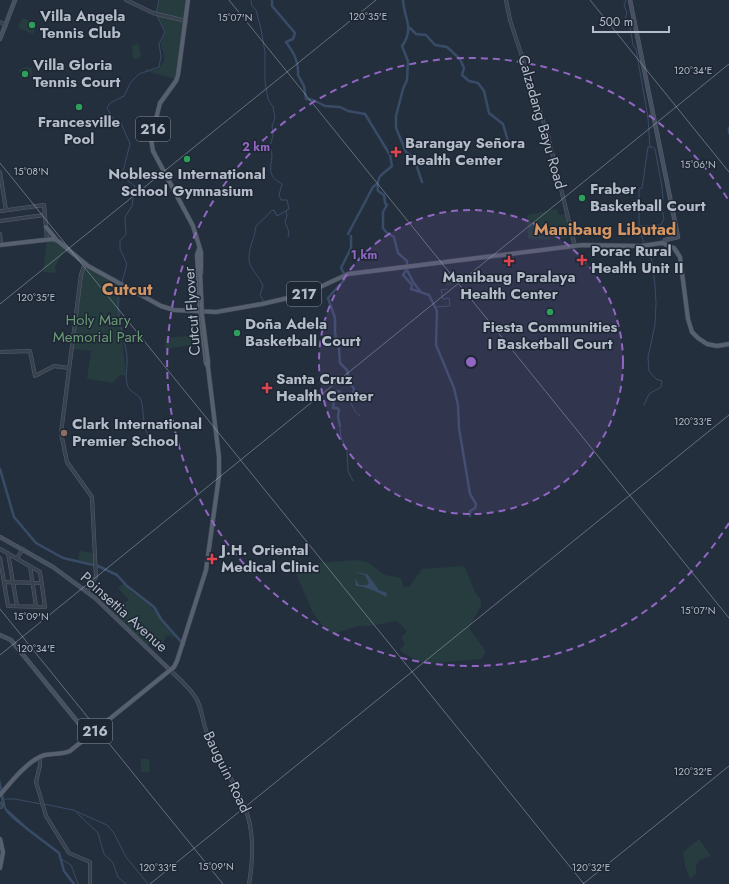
<svg xmlns="http://www.w3.org/2000/svg" width="729" height="884" font-family="Jost,sans-serif">
<rect width="100%" height="100%" fill="#242f3e"/>
<path fill="#263c3f" d="M160,0H186L175,79L146,71L145,69C156,73 164,67 164,56C164,51 160,47 161,43C162,40 164,35 165,31L156,12Z
M22,18L37,24L33,34L18,28Z
M139,44L141,58L133,59L132,45Z
M25,67L32,68V75L21,79L19,70Z
M557,209L559,215L567,214L572,235L563,238L551,237L548,240L528,239L527,215Z
M47,240H54L65,249L55,267L56,273L43,272Z
M86,266L122,288L119,308L126,376L120,375L113,383L87,379L91,351L72,349L82,271Z
M453,271L456,284L446,286L444,275L446,272Z
M197,335L198,344L165,349L166,338Z
M80,551L93,553L94,564L78,560Z
M356,560L367,562L385,575L401,578L404,587L410,586L422,569L464,566L476,594L481,599V606L469,628L485,650V654L481,659L424,664L403,653L400,649L405,644L401,638L407,631L397,621L369,626H358L333,634L326,630L313,613L295,571L306,564Z
M123,583L135,595L148,603L176,638L166,635L162,648L150,643L147,646L110,610L113,606L128,601V599L118,588Z
M141,759H149L150,772H141Z
M699,839L711,856L700,860L696,866V874L690,879L685,866L683,852Z"/>
<path fill="#394c67" d="M354,572L367,574L379,590L387,593L386,597C378,592 365,586 356,586L355,578L359,585H367L369,583L365,575Z
M0,779L6,808L28,828L27,830C3,811 0,810 0,779Z"/>
<g fill="none" stroke-linecap="round" stroke-linejoin="round">
<path stroke="#394c67" stroke-width="1" d="M251,0L252,6L256,10L261,29L265,52V82L268,99L273,107L275,118L272,126L273,135L271,143L268,146C277,155 267,166 272,175C274,180 278,181 282,184L279,195L281,200H287L289,209L277,216L274,210L271,211L266,217L256,226C255,238 248,248 249,261C251,270 260,277 263,286L260,295L264,302
M626,0L624,5L627,13L625,19L629,21L633,45L636,49L648,118L650,147H653L655,149L662,187L663,199L661,205L664,219L661,225L640,226
M156,13L159,0
M286,211L287,216L285,222L289,232L288,237
M644,244L639,226V189L642,188L648,147H650
M646,247L652,261
M652,262L655,285
M122,282L127,264L120,249V241L126,234L125,217L132,206L135,186L128,181L123,171L130,144L121,123L114,120L107,108L110,103L124,96L131,82L139,74L159,67L161,56L159,44L165,32L157,16
M121,285C112,306 125,335 127,357C128,367 124,377 128,387C130,392 139,394 141,400C145,414 141,427 151,440
M655,286L656,302
M435,307L450,306L449,298L443,299L441,290L447,289
M345,396C352,400 352,411 360,416
M644,405L649,394L661,387L662,381L656,379L649,371L648,357L655,325L656,303
M340,427V426
M340,428L341,438L347,449L348,471L353,481
M5,799H15L41,804
M44,804L73,810L107,825L114,833L126,857L148,884
M77,813L98,833L104,854L113,863L118,877L126,884
M61,859L71,865L78,884"/>
<path stroke="#394c67" stroke-width="2.5" d="M272,0V6L295,33L293,39L286,42C294,53 299,62 298,75L304,86L306,99L313,100L325,106L340,107L348,111L365,114L390,155L392,166C382,175 376,175 378,191L384,195L385,203L387,205L383,212V228L386,232L394,237L398,253L407,261V269L403,275L412,285L411,289L429,295L437,311L436,345L454,388L458,405L459,428L470,494L476,504L475,508L470,511V516
M403,0C404,19 415,28 402,46L408,61L407,80L403,89L396,116V128L406,152L414,158L422,182
M410,28L416,34L426,35L435,45L447,47L460,59L464,68L462,75L469,81L478,83L484,91L489,113L503,124L508,141L511,144
M729,128V133
M348,234L373,187L378,183
M407,270L413,282L420,291
M340,426L338,417L339,410L337,408H333L335,392L339,391L343,396L350,397L353,394L354,389L350,383L347,370L340,363L339,349L335,333V318L328,298L344,280L345,275L341,268L351,248V236
M0,469L14,517L36,543L63,558L98,566L117,575L127,586L154,607L161,619L184,645
M26,828L59,853L64,871L74,884"/>
<defs>
<path id="tertiary" d="M126,0L153,13L186,21
M506,0L510,20L548,136L575,246
M0,22L6,25
M0,172L6,210
M1,211L44,205L47,239
M0,221L44,215
M0,234L1,245
M85,263L81,275L61,433L67,462L92,497L96,577L87,591
M0,352L30,351L35,376L54,366L69,368
M0,549L40,572L45,607L8,606L0,558
M8,553L17,606
M17,558L23,549
M30,566L36,606
M4,582L42,583
M170,670C179,679 193,690 198,702C203,714 203,726 209,738C238,796 261,813 249,884
M40,757V765L36,782L46,816L69,853L90,862V884
M0,804L1,807"/>
<path id="secondary" d="M630,0L678,237L665,240L663,243
M0,39L15,0
M0,537L53,567L95,598L170,670
M0,635L11,640L89,736"/>
<path id="primary" d="M188,0L178,75L176,81L160,103L151,139L153,151L193,226L201,252V273
M46,227L56,239
M0,245L53,239L58,241L88,266L161,306L174,310L216,312L262,304L305,294L348,274L582,245L641,246L662,243L674,248L680,257L688,319L692,332L698,338L707,344L717,346L729,344
M199,249L197,255L200,311L206,363L208,367
M0,795C10,783 29,759 45,755C53,753 61,755 70,751L174,667L177,661L206,570L219,476V457L208,367V359
M0,839L3,852L0,868"/>
</defs>
<use href="#tertiary" stroke="#565f6c" stroke-width="4"/>
<use href="#secondary" stroke="#565f6c" stroke-width="4.5"/>
<use href="#primary" stroke="#414a57" stroke-width="5"/>
<use href="#tertiary" stroke="#38414e" stroke-width="3"/>
<use href="#secondary" stroke="#465061" stroke-width="3.5"/>
<use href="#primary" stroke="#56606e" stroke-width="4"/>
<defs>
<path id="primary-bridge" d="M200,270L202,315L208,362"/>
</defs>
<use href="#primary-bridge" stroke="#414a57" stroke-width="5" stroke-linecap="butt"/>
<use href="#primary-bridge" stroke="#56606e" stroke-width="4"/>
</g>
<path fill="none" stroke="#b4bcc9" stroke-width="1" stroke-opacity="0.45" d="M229,0L729,618M590,0L729,172M0,163L584,884M0,304L376,0M0,609L223,884M0,655L729,64M150,884L729,415M583,884L729,766"/>
<circle cx="471" cy="362" r="152" fill="#9266c3" fill-opacity=".12"/>
<g fill="none" stroke="#9266c3" stroke-width="2" stroke-dasharray="7 5">
<circle cx="471" cy="362" r="152"/>
<path d="M729 523A304 304 0 1 1 729 201"/>
</g>
<g fill="#2e9e5b" stroke="#1d2633" stroke-width="1.5">
<circle cx="32" cy="25" r="4"/>
<circle cx="25" cy="74" r="4"/>
<circle cx="79" cy="107" r="4"/>
<circle cx="187" cy="159" r="4"/>
<circle cx="582" cy="198" r="4"/>
<circle cx="550" cy="312" r="4"/>
<circle cx="237" cy="333" r="4"/>
</g>
<g fill="#e0444e" stroke="#1d2633" stroke-width="1.5">
<path d="M394 146h4v4h4v4h-4v4h-4v-4h-4v-4h4z"/>
<path d="M580 254h4v4h4v4h-4v4h-4v-4h-4v-4h4z"/>
<path d="M507 255h4v4h4v4h-4v4h-4v-4h-4v-4h4z"/>
<path d="M265 382h4v4h4v4h-4v4h-4v-4h-4v-4h4z"/>
<path d="M210 553h4v4h4v4h-4v4h-4v-4h-4v-4h4z"/>
</g>
<circle fill="#8d6e63" stroke="#1d2633" stroke-width="1.5" cx="64" cy="433" r="4"/>
<g text-anchor="middle" dominant-baseline="central" stroke-width="3" stroke-linejoin="round" paint-order="stroke">
<g fill="#1d2633" stroke="#878f9c" stroke-width="1">
<rect x="136" y="117" width="34" height="24" rx="3"/>
<rect x="287" y="282" width="34" height="24" rx="3"/>
<rect x="78" y="719" width="34" height="24" rx="3"/>
</g>
<g font-size="14" font-weight="bold" fill="#b4bcc9">
<text x="153" y="129">216</text>
<text x="304" y="294">217</text>
<text x="95" y="731">216</text>
</g>
<g font-size="15" font-weight="bold" fill="#b4bcc9" stroke="#1d2633" text-anchor="start">
<text x="40" y="16">Villa Angela<tspan x="40" dy="17">Tennis Club</tspan></text>
<text x="33" y="65">Villa Gloria<tspan x="33" dy="17">Tennis Court</tspan></text>
<text x="79" y="122" text-anchor="middle">Francesville<tspan x="79" dy="17">Pool</tspan></text>
<text x="405" y="143">Barangay Señora<tspan x="405" dy="17">Health Center</tspan></text>
<text x="187" y="174" text-anchor="middle">Noblesse International<tspan x="187" dy="17">School Gymnasium</tspan></text>
<text x="590" y="189">Fraber<tspan x="590" dy="17">Basketball Court</tspan></text>
<text x="591" y="251">Porac Rural<tspan x="591" dy="17">Health Unit II</tspan></text>
<text x="509" y="277" text-anchor="middle">Manibaug Paralaya<tspan x="509" dy="17">Health Center</tspan></text>
<text x="245" y="324">Doña Adela<tspan x="245" dy="17">Basketball Court</tspan></text>
<text x="550" y="327" text-anchor="middle">Fiesta Communities<tspan x="550" dy="17">I Basketball Court</tspan></text>
<text x="276" y="379">Santa Cruz<tspan x="276" dy="17">Health Center</tspan></text>
<text x="72" y="424">Clark International<tspan x="72" dy="17">Premier School</tspan></text>
<text x="221" y="550">J.H. Oriental<tspan x="221" dy="17">Medical Clinic</tspan></text>
</g>
<g font-size="15" fill="#b4bcc9" stroke="#1d2633">
<text transform="translate(542 122) rotate(74)">Calzadang Bayu Road</text>
<text transform="translate(192 311) rotate(-94)">Cutcut Flyover</text>
<text transform="translate(124 612) rotate(42)">Poinsettia Avenue</text>
<text transform="translate(227 772) rotate(64)">Bauguin Road</text>
</g>
<g font-size="15" fill="#6b9a76" stroke="#1d2633">
<text x="98" y="320">Holy Mary<tspan x="98" dy="17">Memorial Park</tspan></text>
</g>
<g font-size="17" font-weight="bold" fill="#d59563" stroke="#1d2633">
<text x="605" y="229">Manibaug Libutad</text>
<text x="127" y="289">Cutcut</text>
</g>
</g>
<g font-size="10" text-anchor="middle" fill="#b4bcc9" stroke="#1d2633" stroke-width="3" stroke-linejoin="round" paint-order="stroke">
<text x="368" y="20">120°35'E</text>
<text x="235" y="21">15°07'N</text>
<text x="693" y="74">120°34'E</text>
<text x="698" y="168">15°06'N</text>
<text x="31" y="175">15°08'N</text>
<text x="36" y="301">120°35'E</text>
<text x="693" y="425">120°33'E</text>
<text x="698" y="614">15°07'N</text>
<text x="31" y="620">15°09'N</text>
<text x="36" y="652">120°34'E</text>
<text x="693" y="775">120°32'E</text>
<text x="216" y="870">15°09'N</text>
<text x="158" y="871">120°33'E</text>
<text x="591" y="871">120°32'E</text>
</g>
<circle cx="471" cy="362" r="6" fill="#9266c3" stroke="#1d2633" stroke-width="2"/>
<g font-size="12" text-anchor="middle" font-weight="bold" fill="#9266c3" stroke="#1d2633" stroke-width="3" stroke-linejoin="round" paint-order="stroke">
<text x="256" y="151">2 km</text>
<text x="364" y="259">1 km</text>
</g>
<path d="M593 26v6h76v-6" fill="none" stroke="#b4bcc9" stroke-width="2"/>
<text x="599" y="26" font-size="12" fill="#b4bcc9" stroke="#1d2633" stroke-width="3" paint-order="stroke">500 m</text>
</svg>
